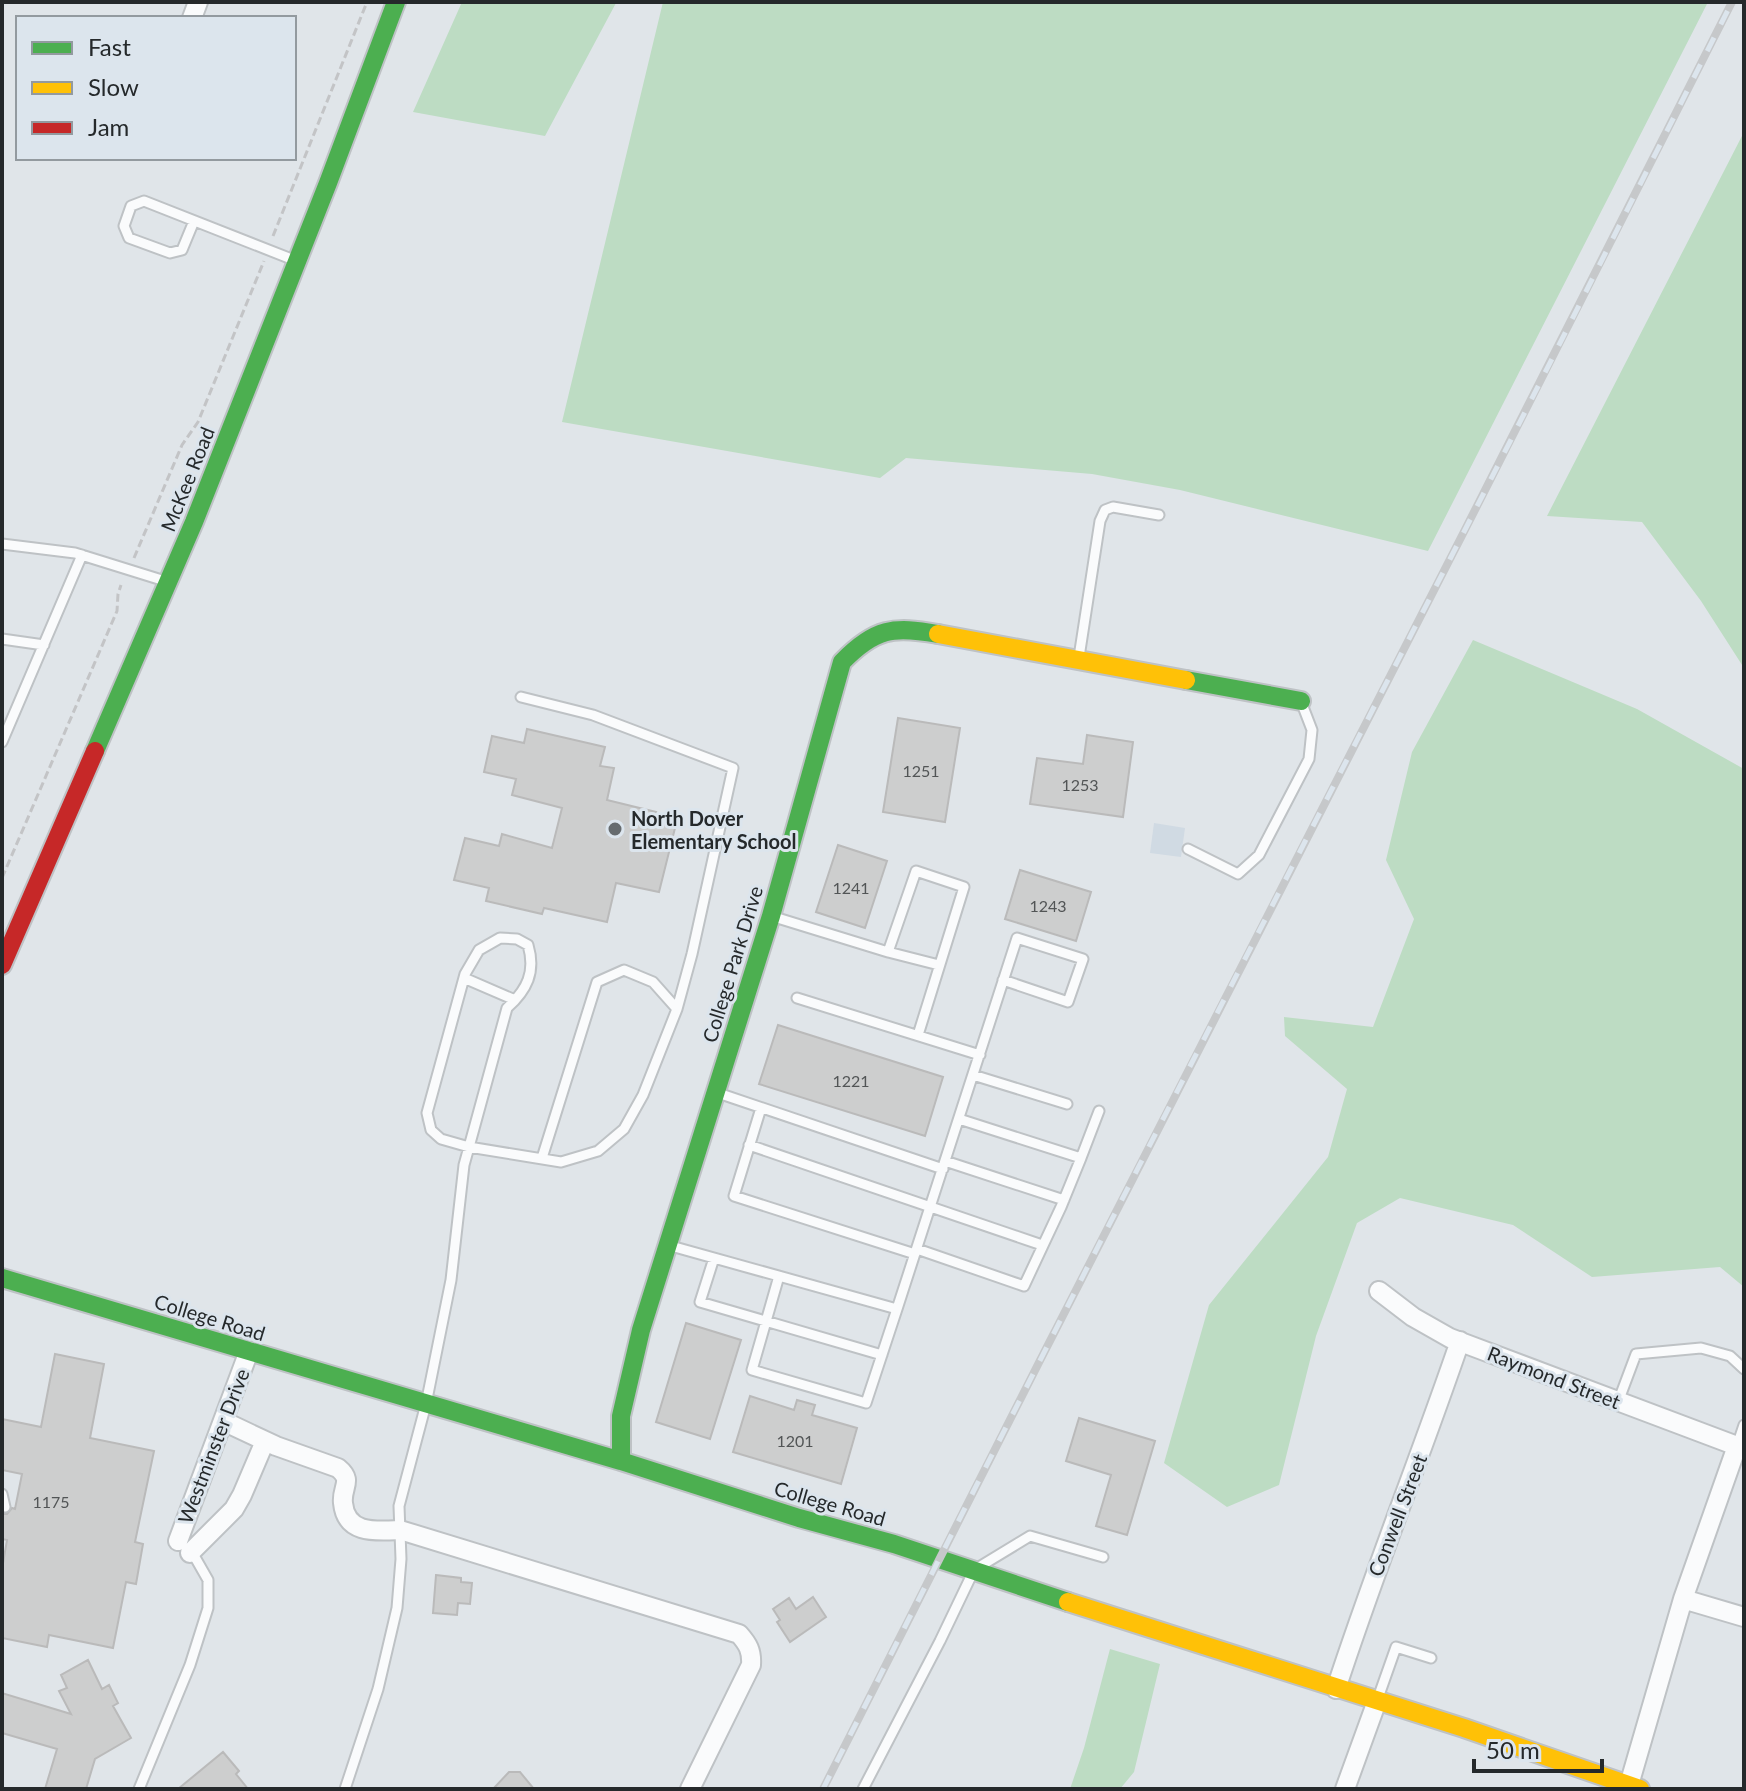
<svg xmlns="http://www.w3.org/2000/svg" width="1746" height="1791" font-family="Lato,sans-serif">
<rect width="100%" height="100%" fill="#e0e5e9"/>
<path fill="#d0dae3" d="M1154,823L1185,828L1181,857L1150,853Z"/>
<path fill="#bddcc3" d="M462,2H620L616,3L545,136L413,112Z
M663,2H1708L1428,551L1180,490L1092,474L906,458L880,478L562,422Z
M1744,132V668L1701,601L1642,522L1547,516Z
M1473,640L1637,709L1744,769V1287L1720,1267L1592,1277L1513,1225L1400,1198L1357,1223L1316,1336L1279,1485L1227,1507L1164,1463L1209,1305L1328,1157L1347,1089L1285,1036L1284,1017L1373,1027L1414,919L1386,860L1412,752Z
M1110,1649L1160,1664L1134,1772L1120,1789H1070L1084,1748Z"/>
<path fill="#cdcece" stroke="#bababa" stroke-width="2" d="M898,718L960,728L945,822L883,812Z
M527,729L605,747L600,766L614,768L607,800L656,812L653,819L676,824L659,892L616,883L607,922L544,908L542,914L486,901L489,888L454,880L465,838L499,846L502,834L552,848L562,808L512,795L516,779L484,772L492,736L524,743Z
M1087,735L1133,742L1123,817L1030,804L1037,758L1083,764Z
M838,845L887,861L865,928L816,912Z
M1020,870L1091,892L1076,941L1005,919Z
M778,1025L943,1077L925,1136L759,1084Z
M686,1323L741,1340L710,1439L656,1422Z
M55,1354L104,1364L90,1438L154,1451L135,1542L143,1544L136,1584L126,1582L113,1648L49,1635L47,1647L2,1638V1569L7,1540L2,1539V1514H7L12,1508L15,1509L22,1474L2,1470V1419L41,1427Z
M750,1396L794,1410L797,1400L815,1405L812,1415L857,1428L841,1484L733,1452Z
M1079,1418L1155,1441L1127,1535L1096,1526L1111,1475L1066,1461Z
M436,1575L461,1578V1582L472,1583L470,1604L458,1603L457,1615L433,1613Z
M813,1597L826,1617L790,1642L777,1622L780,1620L773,1609L789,1598L796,1609Z
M88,1660L102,1689L109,1685L118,1703L113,1706L131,1738L95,1759L86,1789H45L57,1749L2,1733V1693L71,1714L59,1691L67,1688L61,1675Z
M223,1752L239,1771L236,1774L248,1789H178Z
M509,1772H520L534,1789H493Z"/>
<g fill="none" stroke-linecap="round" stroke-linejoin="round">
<defs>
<path id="lane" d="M194,221L182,250L170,253L129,238L124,226L131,206L144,201L294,260
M2,544L75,553L165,581
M2,639L44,645
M1079,657L1100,521L1105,510L1113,507L1159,515
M2,742L82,555
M1188,849L1238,874L1259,855L1309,759L1312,730L1302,704
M771,916L888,952L916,871L964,887L918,1035
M888,952L939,965
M464,978L515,1000
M797,998L980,1055
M973,1075L1067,1104
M718,1093L943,1169
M761,1108L734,1196L915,1254
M749,1145L1042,1245
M542,1158L597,982L624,970L653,982L677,1009
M1081,1158L1099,1111
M945,1161L1064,1200
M671,1246L897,1309L1017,938L1083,959L1068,1002L1003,980
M917,1249L1024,1286L1061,1207L1081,1158L959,1119
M714,1258L700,1302L882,1355
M779,1276L752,1370L866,1403L897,1309
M1618,1402L1636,1354L1701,1348L1730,1356L1744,1369
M1737,1446L1744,1425
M2,1494L5,1507
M1378,1698L1396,1647L1431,1658
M139,1789L190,1665L208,1608V1580L196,1559L188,1551
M345,1789L378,1689L397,1608L401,1559L399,1506L426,1404L451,1280L464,1165L469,1147L507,1008C527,990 536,972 528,945L517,939L500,938L479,950L465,974L427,1113L431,1130L441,1139L469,1147L561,1162L598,1151L624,1129L643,1095L677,1009L692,954L733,768L593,715L521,697
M863,1789L940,1641L974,1570L1030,1536L1103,1557"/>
<path id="street" d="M192,18L198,2
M1379,1291L1413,1317L1450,1338L1737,1446L1683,1599L1629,1785
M223,1421L276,1446L338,1468C354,1481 341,1487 343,1503C346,1535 377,1531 400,1530L739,1634C748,1644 752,1651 751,1665L690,1789
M178,1541L249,1351
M190,1553L234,1509L242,1495L265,1441
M1683,1599L1744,1617
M1336,1689C1374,1572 1420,1458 1460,1341
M1345,1789L1377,1701"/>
<path id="fast" d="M1186,680L1301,701
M95,751L194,522L328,183L396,2
M2,1278L621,1461L799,1518L894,1544L1068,1602
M621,1461V1416L641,1330L771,916L842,662C875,628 893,626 938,634"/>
<path id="slow" d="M938,634L1186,680
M1068,1602L1464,1728L1640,1789"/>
<path id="jam" d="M2,965L95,751"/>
</defs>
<use href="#lane" stroke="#bec2c5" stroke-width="13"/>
<use href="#street" stroke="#bec2c5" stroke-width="22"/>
<use href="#fast" stroke="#bec2c5" stroke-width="22"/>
<use href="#slow" stroke="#bec2c5" stroke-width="22"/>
<use href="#jam" stroke="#bec2c5" stroke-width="22"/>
<path stroke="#c3c4c6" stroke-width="3" stroke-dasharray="8 4" stroke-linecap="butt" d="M273,236L367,2
M134,558L182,445L198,422L264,261
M2,878L117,611L118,594L121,585"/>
<use href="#lane" stroke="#fafbfc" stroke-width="9"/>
<use href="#street" stroke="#fafbfc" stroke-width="18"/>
<use href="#fast" stroke="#4caf50" stroke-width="18"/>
<use href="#slow" stroke="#ffc107" stroke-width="18"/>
<use href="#jam" stroke="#c62828" stroke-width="18"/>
<defs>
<path id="rail" d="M823,1789C1030,1378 1240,968 1450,559C1545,374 1638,188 1732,2"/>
</defs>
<use href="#rail" stroke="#c6c8ca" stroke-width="8"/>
<use href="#rail" stroke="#dce5ed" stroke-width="5" stroke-dasharray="15" stroke-linecap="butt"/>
</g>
<circle fill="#666b6e" stroke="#dce5ed" stroke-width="3" cx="615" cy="829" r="8"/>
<g text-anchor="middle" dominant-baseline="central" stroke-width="6" stroke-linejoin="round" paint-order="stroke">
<g font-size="16" fill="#525556">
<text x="921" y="770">1251</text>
<text x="1080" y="784">1253</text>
<text x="851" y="887">1241</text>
<text x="1048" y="905">1243</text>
<text x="851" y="1080">1221</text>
<text x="795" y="1440">1201</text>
<text x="51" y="1501">1175</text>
</g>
<g font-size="20" fill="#25292b" stroke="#dce5ed">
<text transform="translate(187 479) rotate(-68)">McKee Road</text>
<text transform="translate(732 964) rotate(-73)">College Park Drive</text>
<text transform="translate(210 1317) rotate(17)">College Road</text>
<text transform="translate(1554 1377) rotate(21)">Raymond Street</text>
<text transform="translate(213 1446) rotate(-69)">Westminster Drive</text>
<text transform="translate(830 1503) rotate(16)">College Road</text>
<text transform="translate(1397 1515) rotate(-69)">Conwell Street</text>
</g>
<g font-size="20" font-weight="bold" fill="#25292b" stroke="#dce5ed" text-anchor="start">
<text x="631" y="818">North Dover<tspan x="631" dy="23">Elementary School</tspan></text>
</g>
</g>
<rect width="1746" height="1791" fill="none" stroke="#25292b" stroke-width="8"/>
<rect x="16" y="16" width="280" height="144" fill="#dce5ed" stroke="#939a9f" stroke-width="2"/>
<rect x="32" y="42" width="40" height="12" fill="#4caf50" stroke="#939a9f" stroke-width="2"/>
<text x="88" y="56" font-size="24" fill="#25292b">Fast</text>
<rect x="32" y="82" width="40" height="12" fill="#ffc107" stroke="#939a9f" stroke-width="2"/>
<text x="88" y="96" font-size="24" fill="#25292b">Slow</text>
<rect x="32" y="122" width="40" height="12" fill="#c62828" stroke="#939a9f" stroke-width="2"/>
<text x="88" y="136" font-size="24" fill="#25292b">Jam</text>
<path d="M1474 1759v12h128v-12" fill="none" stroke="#25292b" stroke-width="4"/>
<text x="1486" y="1759" font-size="24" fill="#25292b" stroke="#dce5ed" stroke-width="6" paint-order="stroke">50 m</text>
</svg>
